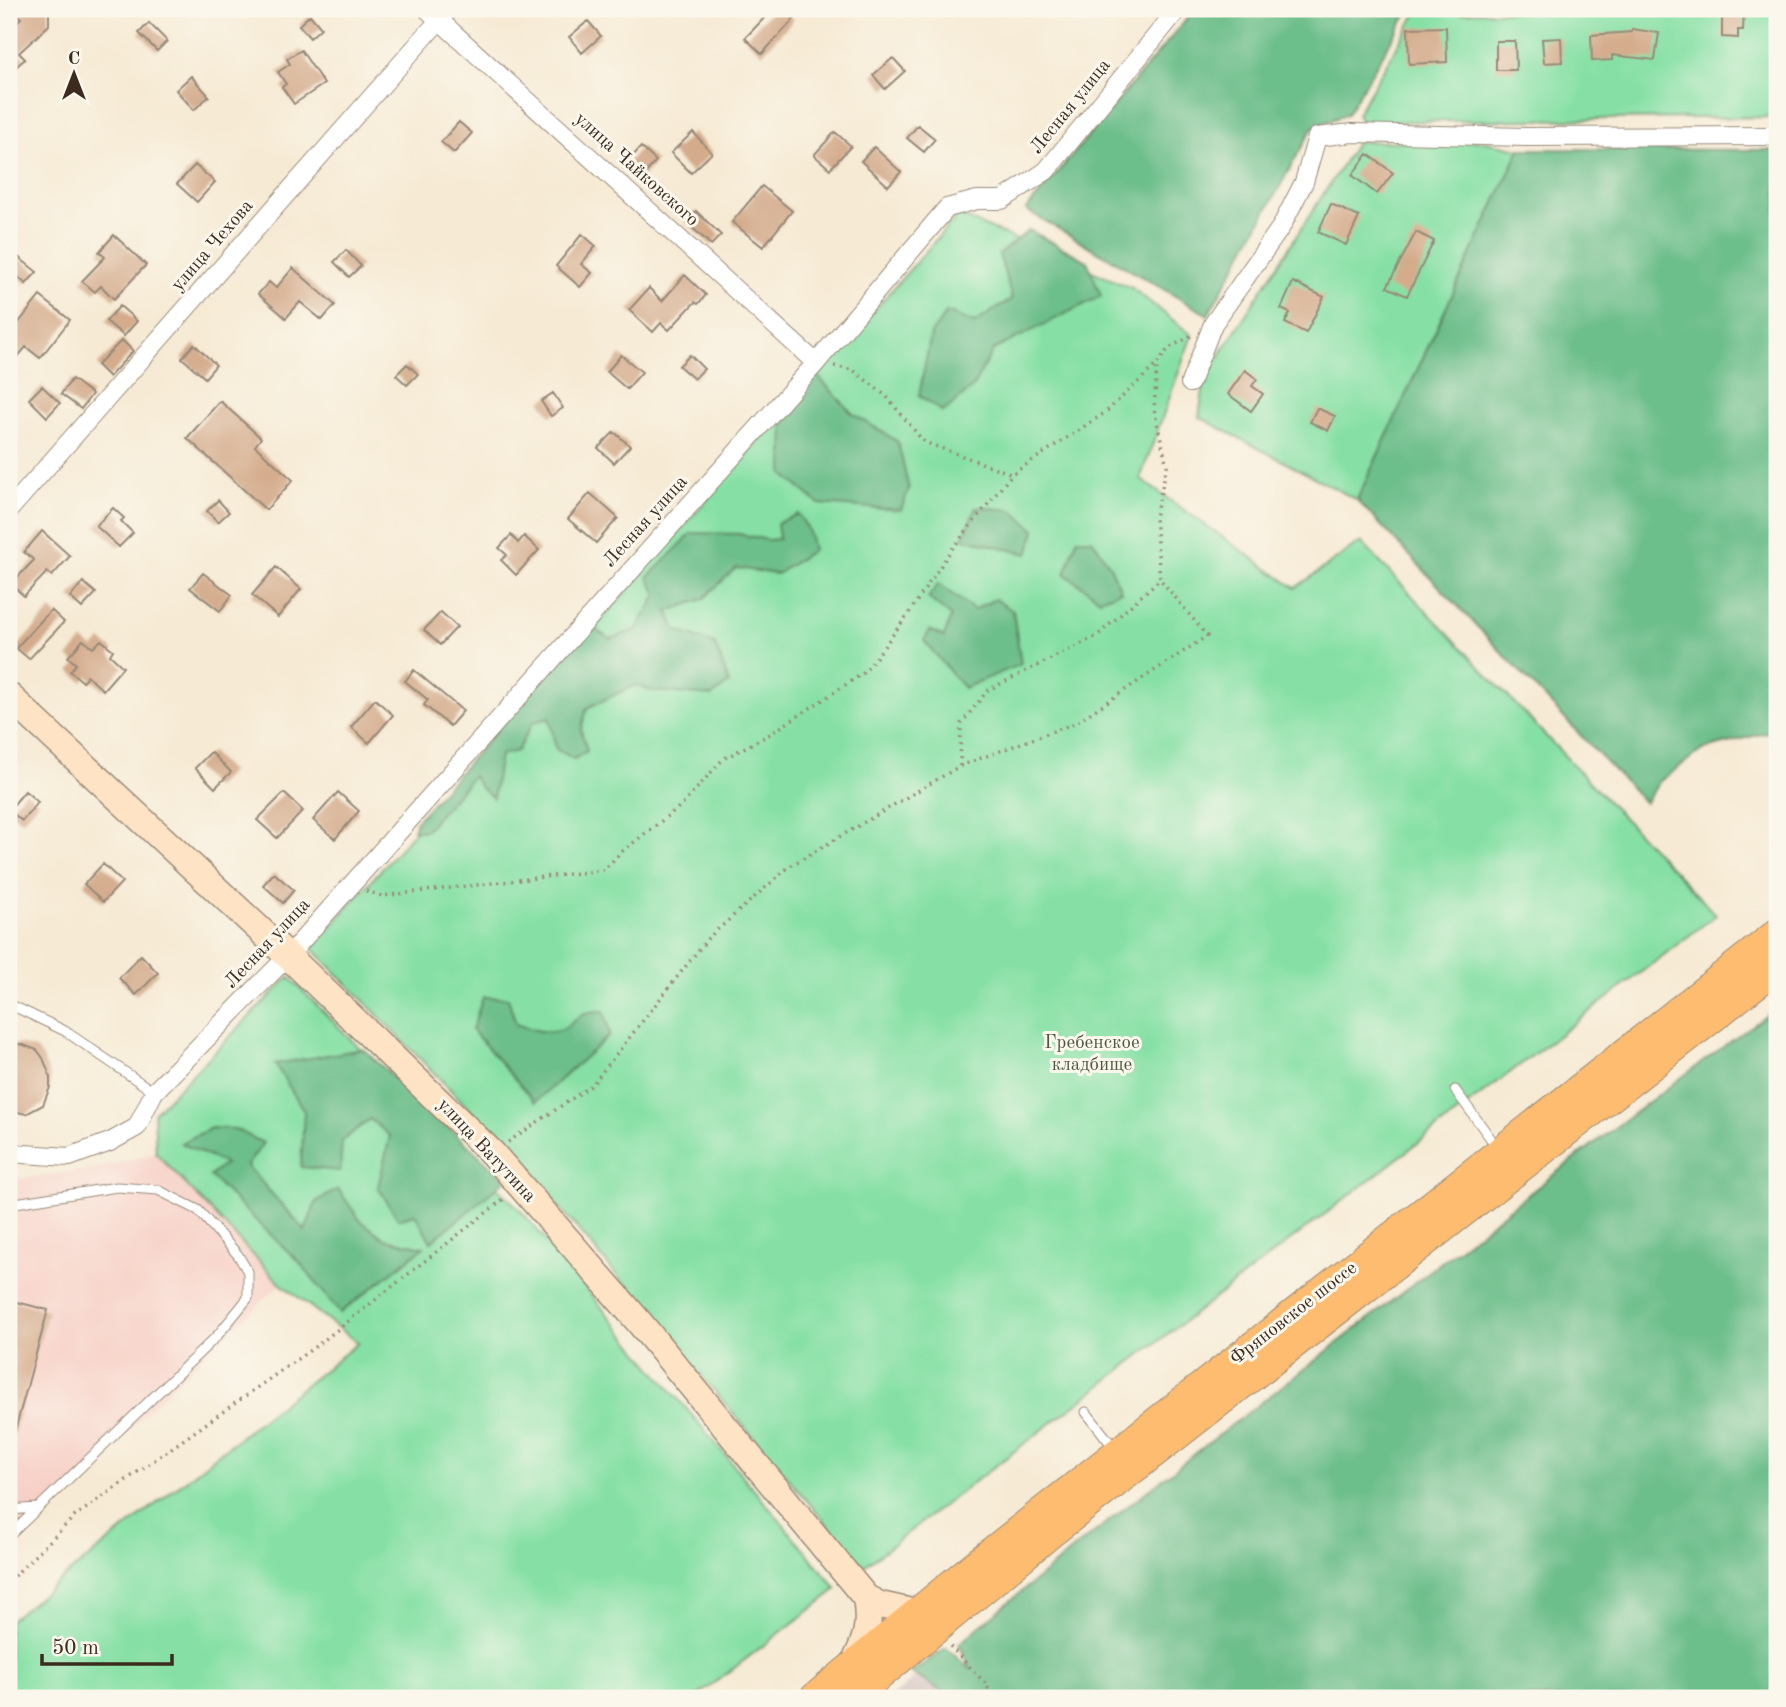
<svg xmlns="http://www.w3.org/2000/svg" width="1786" height="1707" font-family="'Old Standard TT',serif">
<rect width="100%" height="100%" fill="#fbf7ec"/>
<filter id="ink" filterUnits="userSpaceOnUse"><feTurbulence type="fractalNoise" baseFrequency=".0143" numOctaves="2"/><feDisplacementMap in="SourceGraphic" scale="14" xChannelSelector="R" yChannelSelector="G"/><feConvolveMatrix kernelMatrix="1 2 1 2 8 2 1 2 1" color-interpolation-filters="sRGB"/></filter>
<filter id="wash" filterUnits="userSpaceOnUse"><feTurbulence type="fractalNoise" baseFrequency=".00686" numOctaves="4" result="noise"/><feDisplacementMap in="SourceGraphic" scale="28" xChannelSelector="R" yChannelSelector="G"/><feGaussianBlur stdDeviation="1.57" result="paint"/><feColorMatrix in="noise" values="0 0 0 0 0 0 0 0 0 0 0 0 0 0 0 0 0 1.4 0 .05"/><feComposite in="paint" operator="in"/></filter>
<g filter="url(#wash)">
<rect width="100%" height="100%" fill="#f6ead4"/>
<path fill="#f7d1c8" d="M156,1153L281,1284L179,1379L9,1554V1180L89,1170Z"/>
<path fill="#d2bfc0" d="M924,1671L942,1698H890Z"/>
<path fill="#86e0a5" stroke="#608562" stroke-width="2" d="M1593,9H1777V117L1361,122L1357,114L1416,14Z
M1481,141L1520,149L1357,500L1199,417L1205,378L1357,142Z
M958,215L1132,288L1192,335L1140,479L1295,588L1361,542L1716,915L863,1567L522,1163L312,948Z
M289,977L522,1212L837,1589L695,1698H9V1621L358,1343L281,1284L156,1153L154,1113Z"/>
<path fill="#6cbe8a" stroke="#547454" stroke-width="2" d="M1195,9H1410L1347,114L1313,127L1208,315L1026,210Z
M1520,149L1777,150V732L1775,730L1702,750L1660,781L1645,803L1357,500Z
M1029,230L1087,261L1101,296L993,350L972,388L943,412L919,395L931,334L947,312L974,323L1012,299L999,254Z
M813,371L852,413L898,442L909,489L901,510L819,504L783,474L784,404Z
M976,507L1012,510L1035,530L1028,554L963,538Z
M798,514L808,529L813,550L777,574L736,568L703,599L668,611L676,630L715,644L729,683L712,696L652,691L635,685L587,708L581,730L587,751L574,759L556,749L549,718L533,722L517,751L500,755L493,798L480,787L473,776L425,831L413,830L416,821L590,626L610,639L636,630L657,595L648,577L692,533L739,534L768,540L779,539L777,523Z
M1077,539H1092L1110,566L1121,591L1100,599L1065,574Z
M938,584L974,610L995,599L1013,611L1021,664L964,688L924,641L930,630L944,637L951,616L928,598Z
M483,997L508,998L516,1024C531,1029 550,1036 564,1028C585,1015 576,1012 604,1011L610,1035L535,1102L472,1030Z
M1777,1008V1698H946L942,1692L911,1673L946,1648L971,1670L959,1644C1089,1533 1226,1430 1361,1325C1498,1218 1635,1109 1777,1008Z
M363,1049L506,1180L431,1242L415,1214L398,1219L378,1187L390,1136L370,1119L342,1141L340,1171L301,1167L304,1111L275,1064Z
M211,1128L235,1129L263,1143L247,1166L305,1231L316,1202L338,1189L360,1220L385,1239L424,1247L340,1313L300,1263L210,1176L225,1164L181,1143Z"/>
<g id="blocks">
<path fill="#d4ac8c" d="M12,9H49V25L19,53L25,59L9,73V29L21,18Z
M773,9H783L794,19L762,54L745,38Z
M1722,9H1744L1743,30H1738V38L1722,37Z
M310,15L321,28L310,38L299,25Z
M588,21L601,36L582,53L569,37Z
M149,23L167,41L157,51L139,33Z
M1446,27L1447,62L1409,64L1408,28Z
M1632,29L1659,33L1655,60L1612,55V60L1592,61L1591,35L1632,32Z
M1561,38L1562,62L1544,63L1542,39Z
M1496,41H1515L1516,70H1496Z
M301,50L324,84L294,104L282,87L286,84L278,72L290,64L287,59Z
M893,58L905,71L885,89L873,75Z
M191,76L209,96L194,110L176,90Z
M459,122L472,133L454,153L441,142Z
M918,125L935,139L924,152L907,138Z
M693,132L712,153L691,173L671,153Z
M835,132L851,146L830,169L814,155Z
M641,147L656,161L639,181L623,167Z
M874,147L901,172L888,186L861,161Z
M1368,154L1393,173L1377,194L1352,175Z
M195,165L215,182L197,202L177,184Z
M762,186L792,211L763,247L732,222Z
M1331,204L1359,217L1346,245L1318,232Z
M696,211L721,235L711,245L686,222Z
M1416,232L1434,241L1407,296L1387,287Z
M582,234L596,246L581,264L592,273L580,287L556,266Z
M114,235L146,265L114,299L101,286L95,292L82,281L105,257L99,252Z
M346,250L361,266L349,277L334,262Z
M17,256L37,272L26,284L9,269V265Z
M293,268L335,305L322,320L300,302L286,318L258,294L269,282L276,288Z
M685,275L706,295L698,304L695,302L669,330L661,323L653,332L629,310L649,288L662,301Z
M1293,282L1324,297L1306,333L1285,323L1290,313L1281,309Z
M40,296L70,320L40,358L26,347L9,367V335Z
M120,306L137,321L124,336L106,321Z
M122,340L133,351L109,377L97,365Z
M194,344L216,365L205,378L182,358Z
M621,355L642,372L627,389L607,372Z
M690,355L704,369L694,379L679,366Z
M407,364L418,374L407,385L396,375Z
M1245,370L1257,379L1252,386L1263,394L1251,411L1228,394Z
M72,379L92,394L81,409L61,394Z
M42,386L60,403L47,417L29,399Z
M553,393L563,408L551,416L541,401Z
M220,401L261,438L255,446L293,480L266,510L187,438Z
M1317,408L1335,416L1328,431L1310,422Z
M614,432L630,446L614,463L598,448Z
M590,493L618,518L596,543L568,519Z
M218,500L229,512L218,522L207,511Z
M113,508L124,518L121,521L133,533L119,547L96,526Z
M42,531L70,556L52,576L47,572L24,596L11,584L34,560L24,552Z
M511,535L518,543L524,536L539,550L516,575L501,560L507,555L499,548Z
M276,567L301,589L278,617L252,595Z
M203,573L232,595L220,611L190,588Z
M83,582L96,593L82,608L70,597Z
M51,610L64,622L29,659L16,648Z
M441,612L457,627L440,645L424,630Z
M83,640L93,648L101,640L113,650L110,655L123,667L103,690L87,676L83,682L70,671L76,664L68,657Z
M414,670L463,711L450,726L424,705L428,700L405,681Z
M375,699L393,715L369,743L351,727Z
M211,752L231,772L215,788L195,768Z
M25,791L38,802L22,821L9,810Z
M338,792L359,811L335,839L313,820Z
M284,793L303,811L277,838L257,820Z
M103,864L122,882L103,902L84,884Z
M274,873L294,890L283,903L263,885Z
M141,955L158,973L136,995L119,978Z
M21,1044L37,1050L43,1058L50,1076V1087L43,1105L26,1114L9,1110V1045Z
M9,1300L48,1310L13,1438L9,1437Z"/>
</g>
</g>
<g filter="url(#ink)">
<use href="#blocks" fill-opacity="0" stroke="#988a79" stroke-width="2"/>
<g fill="none" stroke-linecap="round" stroke-linejoin="round">
<defs>
<path id="lane" d="M9,1004L65,1031L154,1092
M1455,1090L1497,1147
M9,1204L117,1187L158,1190L198,1210L238,1255L248,1272V1298L217,1336L9,1536
M1086,1412L1115,1449
M9,1510L37,1508"/>
<path id="street" d="M427,9L816,363
M1190,383L1213,324L1281,227L1304,182L1317,137L1352,133L1527,137L1777,136
M9,510L449,9
M9,1153L69,1157L110,1142L137,1127L154,1092L288,956L816,363L947,208L977,200H1002L1046,171L1178,9"/>
<path id="secondary" d="M9,696L288,956L492,1153L639,1322L866,1598C871,1627 866,1640 853,1666
M866,1598L880,1605L916,1613"/>
<path id="primary" d="M815,1698L973,1567L1777,934
M852,1698L1049,1534L1777,967"/>
</defs>
<use href="#lane" stroke="#988a79" stroke-width="11"/>
<use href="#street" stroke="#988a79" stroke-width="20"/>
<use href="#secondary" stroke="#988a79" stroke-width="29"/>
<use href="#primary" stroke="#988a79" stroke-width="32"/>
<path stroke="#988a79" stroke-width="3.5" stroke-dasharray="2 5" stroke-linecap="butt" d="M834,366L853,370L886,396L924,442L1012,474
M960,766L1075,723L1207,636L1160,579
M366,891L382,896L604,870L619,854L683,804L723,759L772,733L865,672L909,613L952,549L1012,474L1106,412L1155,366
M508,1142L592,1085L708,938L790,866L960,766L961,724L988,690L1097,636L1160,579L1155,517L1167,466L1154,409L1157,364L1169,348L1191,336
M9,1581L74,1517L323,1341L505,1198
M950,1646L986,1684L993,1698"/>
<use href="#lane" stroke="#fff" stroke-width="9"/>
<use href="#street" stroke="#fff" stroke-width="18"/>
<use href="#secondary" stroke="#fee4c5" stroke-width="26"/>
<use href="#primary" stroke="#fdbc6f" stroke-width="30"/>
</g>
</g>
<g text-anchor="middle" dominant-baseline="central" stroke-width="6" stroke-linejoin="round" paint-order="stroke">
<g font-size="19" fill="#3b2a1e" stroke="#fbf7ec">
<text transform="translate(1071 107) rotate(-51)">Лесная улица</text>
<text transform="translate(636 170) rotate(42)">улица Чайковского</text>
<text transform="translate(213 246) rotate(-49)">улица Чехова</text>
<text transform="translate(646 522) rotate(-48)">Лесная улица</text>
<text transform="translate(268 944) rotate(-47)">Лесная улица</text>
<text transform="translate(486 1151) rotate(47)">улица Ватутина</text>
<text transform="translate(1294 1314) rotate(-38)">Фряновское шоссе</text>
</g>
<g font-size="19" fill="#4e5840" stroke="#fbf7ec">
<text x="1092" y="1043">Гребенское<tspan x="1092" dy="22">кладбище</tspan></text>
</g>
</g>
<rect width="1786" height="1707" fill="none" stroke="#fbf7ec" stroke-width="35"/>
<g transform="translate(74 74)" stroke="#fbf7ec" stroke-width="5" paint-order="stroke">
<path d="M0-5L12 26L0 18L-12 26Z" fill="#3b2a1e"/>
<text y="-10" font-size="19" font-weight="bold" text-anchor="middle" fill="#3b2a1e">С</text>
</g>
<path d="M42 1654v10h130v-10" fill="none" stroke="#3b2a1e" stroke-width="3.5"/>
<text x="52" y="1654" font-size="21" fill="#3b2a1e" stroke="#fbf7ec" stroke-width="5" paint-order="stroke">50 m</text>
</svg>
